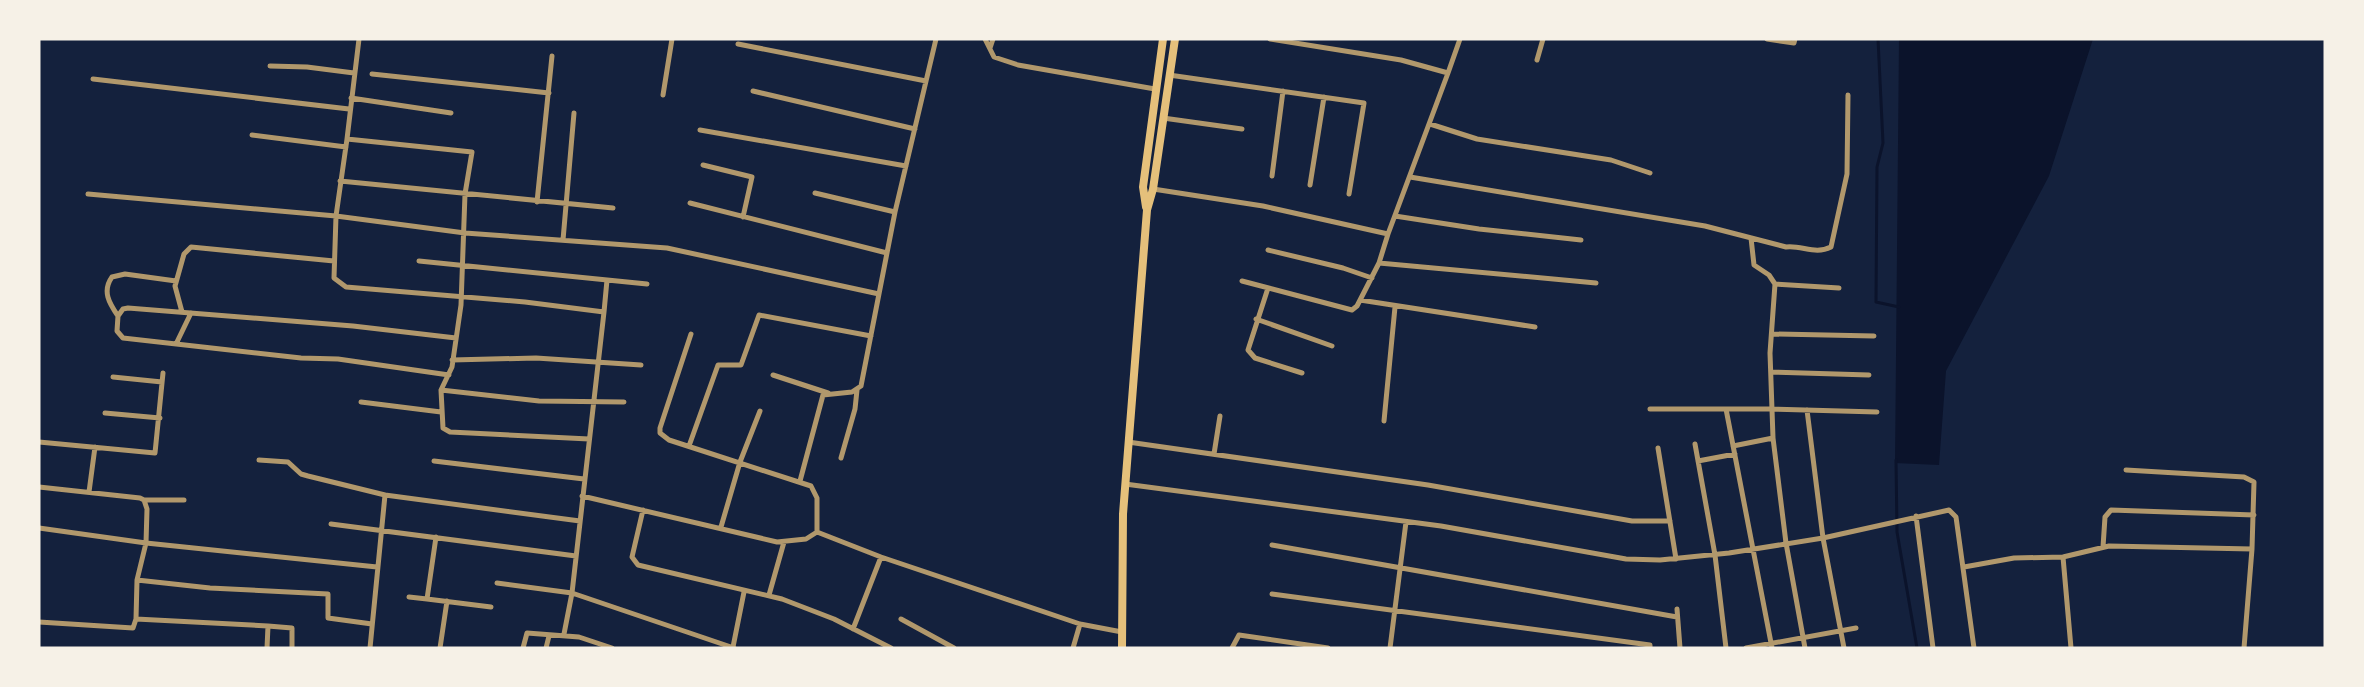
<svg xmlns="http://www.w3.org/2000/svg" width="2364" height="687" font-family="'DM Sans',sans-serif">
<rect width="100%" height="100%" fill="#14213d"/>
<path fill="#0b132b" d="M1899,39H2093L2049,176L1946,371L1939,465L1895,463Z"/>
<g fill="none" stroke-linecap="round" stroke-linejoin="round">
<path stroke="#0b132b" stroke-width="3" d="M1878,39L1883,143L1877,167L1876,302L1899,307
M1896,460L1897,532L1917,648"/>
<path stroke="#b1986c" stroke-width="5" d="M359,39L347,139L472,152L465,194L461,305L452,367L441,390L443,428L450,432L589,439
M985,39L994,57L1018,65L1155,89
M1767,39L1794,43L1795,39
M738,44L926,81
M990,48L993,39
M1537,60L1543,39
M270,66L307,67L354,73
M1448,73L1460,39
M372,74L549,93
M1169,75L1364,103L1349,194
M93,79L349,109
M753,91L915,129
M663,95L672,39
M351,98L451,113
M1163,118L1242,129
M1430,124L1477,139L1611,160L1650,173
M700,130L906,166
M252,135L346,147
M347,139L336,216L334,278L346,287L525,302L604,312L572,593L564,634
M703,165L752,177L743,217
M1272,176L1283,91
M1410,177L1705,226L1786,247C1802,245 1815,255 1831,247L1847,174L1848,95
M340,181L613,208
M1310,185L1324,97
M1153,189L1263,206L1388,234L1448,73L1401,60L1270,39
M815,193L895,212
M88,194L336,216L465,233L667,248L879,294
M537,202L552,56
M690,203L887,253
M1395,216L1479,229L1581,240
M1751,238L1754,265L1769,275L1775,284L1770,353L1773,438L1786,543L1805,648
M563,240L574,113
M1268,250L1343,268L1372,278
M419,261L647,284
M1379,263L1596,283
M1242,281L1352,310L1357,306L1379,263L1388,234
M1775,284L1839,288
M1268,288L1248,350L1255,358L1302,373
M1360,300L1535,327
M182,312L175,286L184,254L191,247L334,261
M604,312L607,280
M118,316C109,303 102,291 112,277L125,274L176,281
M1256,319L1332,346
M691,334L660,428V433L669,440L811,486L817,498V532
M1772,334L1874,336
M176,344L191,313
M452,360L536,358L641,365
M1771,372L1869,375
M449,375L338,359L301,358L123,338L117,331L118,316L123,309L128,308L353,326L456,338
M773,375L828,393
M113,377L162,382
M441,390L539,401L624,402
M361,402L441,412
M1650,409H1772L1877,412
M1726,409L1772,648
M1807,410L1823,538L1844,648
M105,413L160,418
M1384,421L1395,307
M39,442L155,453L163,373
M1128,442L1428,485L1632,521H1670
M1695,444L1715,555L1726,648
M689,446L718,365H741L759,315L871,336
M1733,446L1773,438
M1658,448L1676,559
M1214,454L1220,416
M841,458L855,409L857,390
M259,460L288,462L301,474L308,476L385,495
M434,461L584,479
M1698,461L1735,454
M2126,470L2244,477L2254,482L2252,549L2244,648
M800,481L823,395L852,392L861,386L895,212L936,39
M1125,484L1441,526L1626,559L1660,560L1729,553L1823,538L1949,510L1956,517L1974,648
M39,487L140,498L144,500L147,509L146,543L377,567
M89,492L95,447
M582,496L777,542L806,539L817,532L881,557L1080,624L1122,632
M144,500H184
M643,510L632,557L638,565L782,599L834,619L891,648
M1916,516L1933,648
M331,524L576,556
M721,527L740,462L760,411
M39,528L146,543L137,580L136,619L133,628L39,622
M436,537L427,599L491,607
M1272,545L1677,617
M2103,547L2105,517L2111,510L2254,515
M2063,557L2071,648
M1964,567L2014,558L2063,557L2109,546L2252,549
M137,580L210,588L328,594V618L372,624
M497,583L572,593L734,648
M1272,594L1650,645V648
M769,595L784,542
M409,597L427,599
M1677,609L1680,648
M136,619L268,626L267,648
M901,619L954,648
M268,626L292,628V648
M853,629L881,557
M733,647L744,592
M370,648L385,495L580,521
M440,648L447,601
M523,648L527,633L579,637L612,648
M546,648L549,636
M1073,648L1080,624
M1232,648L1239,635L1328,648
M1390,648L1406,522
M1746,648L1856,628"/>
<path stroke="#e5c07b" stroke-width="8" d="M1146,207L1143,187L1163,39
M1122,648L1123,514L1147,210L1153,189L1175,39"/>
</g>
<rect width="2364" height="687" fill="none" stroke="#f6f1e7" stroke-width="81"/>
</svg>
